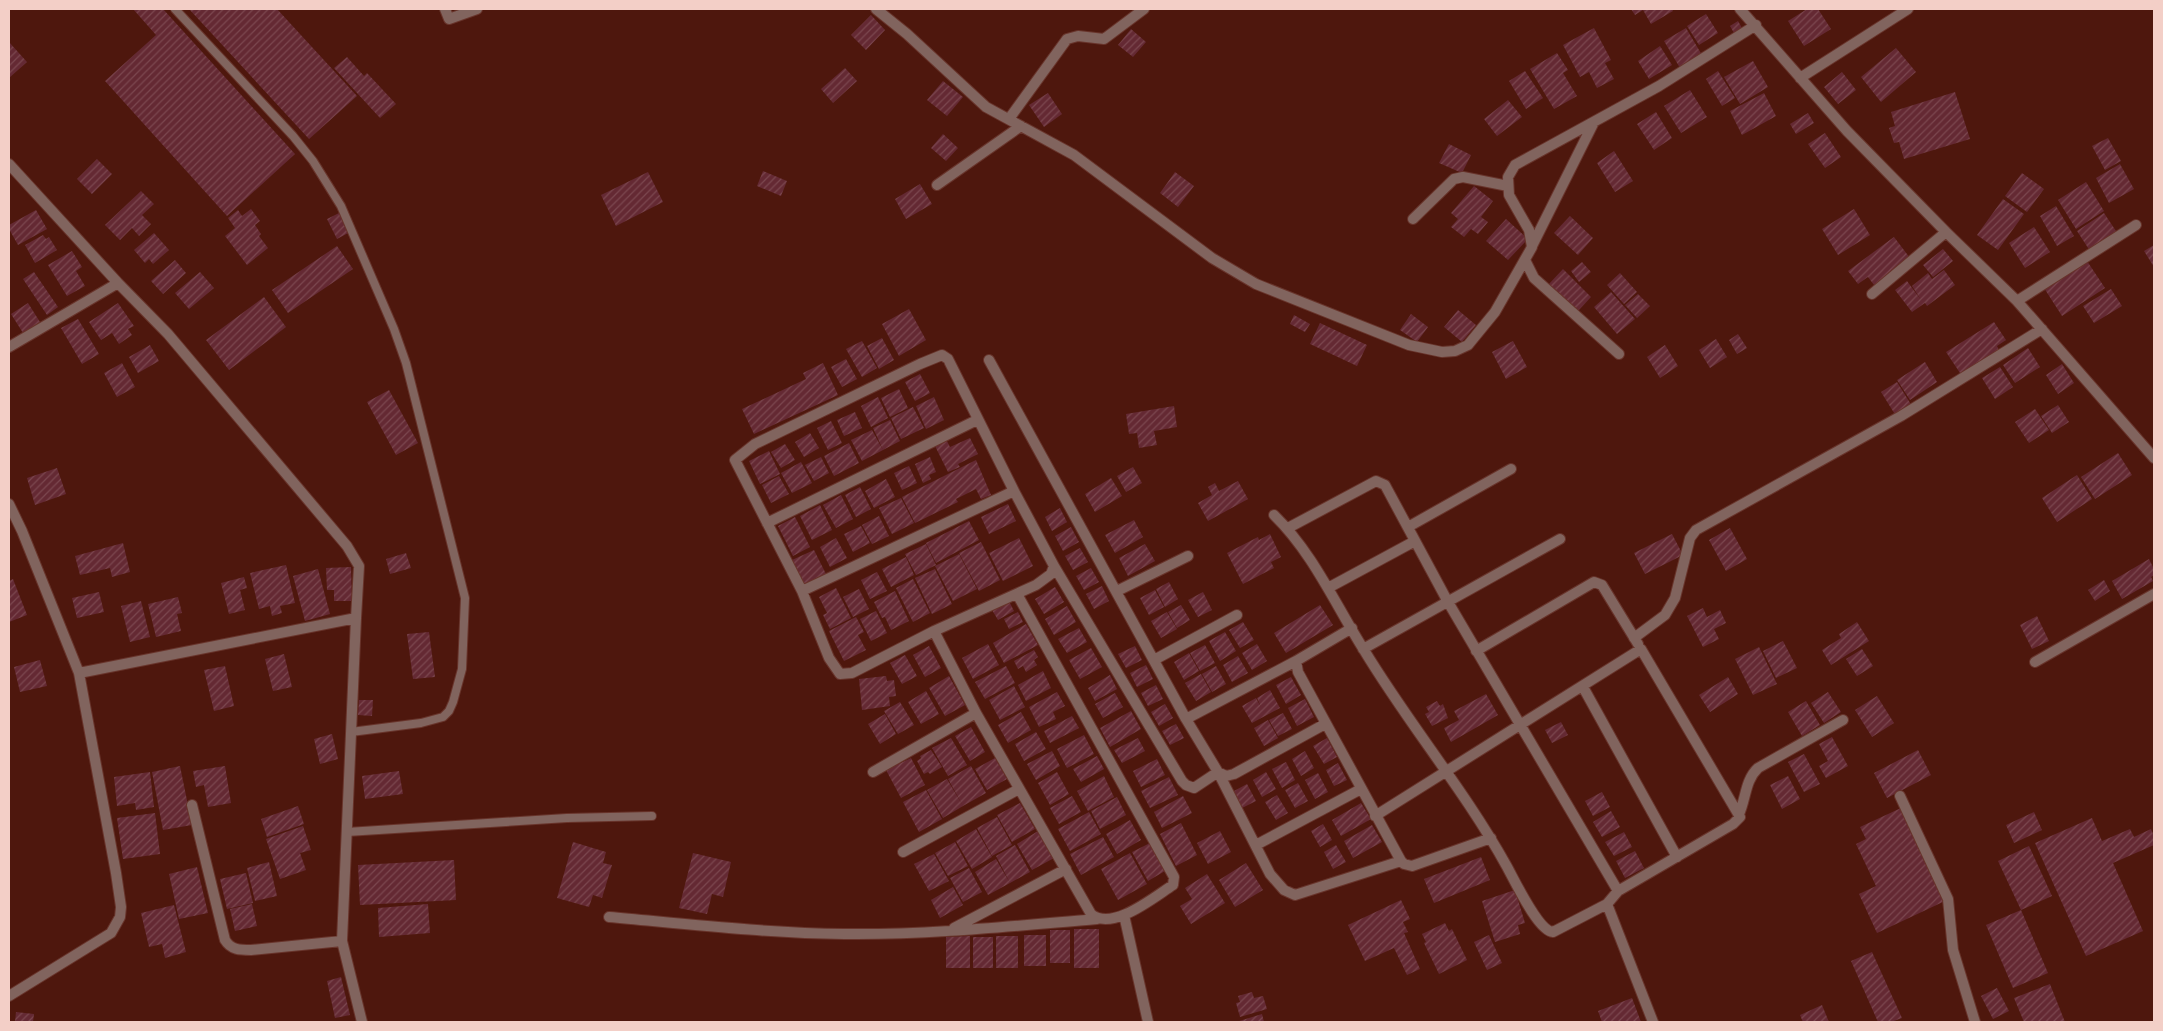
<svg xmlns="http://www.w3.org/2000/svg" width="2163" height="1031" font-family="Bitter,serif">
<defs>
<pattern id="building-hatch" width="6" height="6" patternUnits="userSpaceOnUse" patternTransform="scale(1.25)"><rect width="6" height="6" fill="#642933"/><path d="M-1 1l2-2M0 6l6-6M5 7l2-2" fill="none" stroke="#7b474f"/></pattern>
</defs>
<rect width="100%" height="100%" fill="#4e170d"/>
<path fill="url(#building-hatch)" d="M133,9H163L295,154L227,216L105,81L156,35Z
M189,9H277L357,96L309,139Z
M1631,9H1672L1673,11L1651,24L1643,10L1635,15Z
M1807,9H1818L1831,29L1804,46L1788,21Z
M1706,14L1718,33L1699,45L1687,26Z
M871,15L885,30L866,50L851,35Z
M1738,21L1742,28L1734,33L1730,26Z
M1594,28L1611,60L1605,63L1614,79L1597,88L1589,72L1580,77L1563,45Z
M1686,28L1702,55L1680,68L1664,41Z
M1131,29L1146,42L1133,57L1118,45Z
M9,42L27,62L9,78Z
M1660,46L1672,65L1649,79L1638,61Z
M1896,48L1916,72L1881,102L1861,77Z
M1557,53L1568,70L1563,73L1577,96L1554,109L1530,69Z
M347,57L364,76L367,73L396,104L380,118L334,68Z
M1753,61L1768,87L1740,104L1724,77Z
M845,68L857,81L833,103L821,89Z
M1525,71L1543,98L1526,109L1509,81Z
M1718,71L1735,98L1722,106L1706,79Z
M1842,72L1856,90L1838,104L1824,87Z
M943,81L963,97L947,116L927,100Z
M1690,90L1707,117L1681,133L1664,106Z
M1955,92L1970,139L1904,159L1899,142L1894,143L1889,128L1895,126L1891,112Z
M1048,93L1062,114L1044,127L1029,105Z
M1764,93L1776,116L1742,135L1730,111Z
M1508,100L1522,117L1497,136L1484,119Z
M1656,112L1672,138L1654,150L1637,124Z
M1808,113L1814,123L1796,134L1790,124Z
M1825,133L1841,157L1825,168L1808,144Z
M943,134L958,148L946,161L931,148Z
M2108,138L2121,161L2105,170L2092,146Z
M1449,144L1471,155L1462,173L1439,163Z
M1614,151L1633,181L1615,192L1597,163Z
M97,159L112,174L92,194L77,179Z
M2120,164L2134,189L2109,203L2096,178Z
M763,171L787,181L781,196L757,186Z
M648,172L663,202L616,226L601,195Z
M1175,172L1194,186L1178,207L1160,193Z
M2022,173L2044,189L2027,212L2005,196Z
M2086,182L2104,211L2076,229L2058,200Z
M920,184L932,204L906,219L895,199Z
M1474,186L1493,201L1481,217L1488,222L1478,234L1471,229L1464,237L1451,227L1458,219L1451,213Z
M141,191L154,204L142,215L151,224L139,236L132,228L120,240L105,225Z
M2003,199L2024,214L1998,250L1977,235Z
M2056,206L2074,236L2057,246L2040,216Z
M251,209L260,221L255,225L261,234L259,236L268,248L247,265L225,236L235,228L228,218L238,210L242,216Z
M1854,209L1870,235L1838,255L1822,229Z
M36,210L47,229L18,245L9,229V225Z
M339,213L350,232L337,239L327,219Z
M2104,213L2118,234L2090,251L2077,231Z
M1570,216L1593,238L1578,255L1554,233Z
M1506,219L1528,239L1508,260L1486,241Z
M2034,227L2050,252L2025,268L2009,243Z
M154,233L169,250L153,264L149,259L145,263L134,250Z
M43,235L46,239L49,237L57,250L35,263L25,245Z
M1894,237L1910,258L1874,285L1868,277L1858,284L1848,271Z
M2154,245V267L2144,251Z
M337,246L353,269L288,313L272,290Z
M1943,249L1953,261L1933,277L1923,265Z
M72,251L82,267L76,271L85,286L67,296L48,265Z
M175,260L186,273L163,294L151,281Z
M2087,261L2105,288L2062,316L2044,288Z
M1582,262L1591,272L1579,282L1571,271Z
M1563,269L1591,297L1578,311L1549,284Z
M1944,270L1955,285L1927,306L1925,303L1912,312L1895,290L1907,281L1921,300L1912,286L1928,273L1932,279Z
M34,272L58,307L47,315L23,279Z
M200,272L214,288L189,309L175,293Z
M1620,273L1637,292L1624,304L1607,285Z
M2111,289L2122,306L2094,323L2083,306Z
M1611,292L1635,319L1617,334L1594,307Z
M1638,294L1650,306L1637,318L1625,305Z
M264,297L286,327L229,370L206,340Z
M28,303L40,322L23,333L11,314Z
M118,303L134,326L128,329L132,335L119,344L112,333L101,340L89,322Z
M909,309L926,340L899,356L882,324Z
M1458,310L1476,325L1462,342L1444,327Z
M1411,314L1428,327L1417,342L1400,330Z
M1294,315L1310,324L1305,332L1290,324Z
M78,319L99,354L82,364L61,328Z
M1994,322L2006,340L1997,346L2000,352L1962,376L1946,352Z
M1320,323L1367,345L1357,366L1310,344Z
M1738,334L1747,348L1737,354L1729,340Z
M882,338L894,360L879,369L867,346Z
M1716,339L1727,357L1710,368L1699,350Z
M862,341L877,368L862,377L846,349Z
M1513,341L1527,367L1506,379L1492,352Z
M150,345L159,361L138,373L129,357Z
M1665,345L1678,366L1660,378L1647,357Z
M2028,348L2040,367L2015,383L2003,365Z
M846,359L857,379L842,387L831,367Z
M1925,362L1937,382L1910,400L1897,380Z
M122,363L135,387L117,397L104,373Z
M823,363L838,395L754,434L742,409L806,379L803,373Z
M2062,364L2074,383L2058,394L2046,375Z
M2000,367L2013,387L1995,399L1982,378Z
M920,374L930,393L915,401L905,382Z
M1897,382L1912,406L1896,416L1881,392Z
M899,389L908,408L890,417L881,398Z
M389,390L418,443L396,455L367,402Z
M878,397L888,418L871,427L861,406Z
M934,397L944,420L926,429L916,406Z
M2058,405L2069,422L2052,433L2041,416Z
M1174,406L1177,427L1154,431L1157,445L1139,448L1137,433L1129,434L1126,414Z
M913,407L924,428L901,439L891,418Z
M2035,409L2049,430L2029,443L2015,422Z
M855,412L862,428L844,436L837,420Z
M890,420L900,441L883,450L873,428Z
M831,421L842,443L828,450L817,428Z
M872,430L883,450L862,461L851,440Z
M810,433L819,448L804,457L795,442Z
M970,438L978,454L958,464L960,467L948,472L935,446L947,441L950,447Z
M849,443L859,463L834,476L824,456Z
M785,444L795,460L781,468L771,452Z
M769,451L780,474L760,484L749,461Z
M2118,453L2132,475L2095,499L2081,477Z
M821,457L829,473L814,481L805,465Z
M930,457L936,472L929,475L931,479L923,483L915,464Z
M976,460L991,495L981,499L976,489L956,499L958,502L915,523L902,497Z
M801,462L812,483L792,493L781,473Z
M909,466L917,483L902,490L894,473Z
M1133,467L1142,483L1126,492L1117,476Z
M57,468L66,494L35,505L27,478Z
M2077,475L2092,499L2057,522L2042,498Z
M779,476L789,494L771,503L762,485Z
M1111,478L1122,496L1095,512L1085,494Z
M886,479L895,497L874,508L865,491Z
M1238,481L1248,499L1208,521L1198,503L1212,495L1208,487L1215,483L1219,491Z
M860,487L871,509L856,517L845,495Z
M841,495L853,519L836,528L823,505Z
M901,498L914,523L892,534L879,508Z
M1008,504L1016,521L989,534L981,517Z
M820,505L832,530L812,540L800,516Z
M1060,508L1067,522L1052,531L1045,517Z
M879,516L889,536L872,544L862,525Z
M795,517L810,547L793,556L778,526Z
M1134,520L1143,537L1115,553L1105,535Z
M969,521L979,540L936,563L926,543Z
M861,526L870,543L853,552L844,534Z
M1071,527L1079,542L1063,551L1055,536Z
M1730,528L1747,559L1726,571L1709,540Z
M1270,534L1281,557L1271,562L1274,568L1243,584L1227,553L1258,537L1259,540Z
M1672,534L1683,555L1645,574L1634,553Z
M836,538L847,558L830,567L820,547Z
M1019,538L1033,566L1003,581L989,553Z
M981,542L1000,580L979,591L959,553Z
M123,543L130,572L112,577L110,568L80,575L75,556Z
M926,544L936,565L916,575L905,554Z
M1145,544L1155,561L1128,576L1119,558Z
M1080,548L1088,562L1073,570L1065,556Z
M814,550L826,574L804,584L792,560Z
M406,553L411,568L390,574L386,559Z
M959,554L977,589L953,601L935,566Z
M906,557L914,575L891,587L882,569Z
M2149,559L2154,569V575L2151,577L2153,581L2122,599L2112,581Z
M286,565L295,603L280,606L282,613L272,616L270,606L259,609L250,573Z
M351,567L352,601H334V590H327L326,568Z
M1091,568L1099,582L1084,590L1076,576Z
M318,569L330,614L305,621L293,576Z
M935,569L952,604L932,614L915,578Z
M877,572L887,591L870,599L861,580Z
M244,577L247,588L240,590L245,610L229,614L221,583Z
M13,579L27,615L9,622V581Z
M913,579L930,613L913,622L896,588Z
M2104,580L2110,591L2095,601L2088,590Z
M1169,582L1178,599L1165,607L1156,589Z
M1102,586L1109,601L1094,609L1086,594Z
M1055,587L1064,602L1044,614L1035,599Z
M836,588L851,618L830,629L823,615L827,613L819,597Z
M859,589L869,609L853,617L843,597Z
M1155,590L1164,607L1149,615L1140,598Z
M895,591L909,621L891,630L885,617L882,618L874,602Z
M99,592L104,612L77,618L72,598Z
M1203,592L1212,610L1198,617L1188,600Z
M178,597L182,613L177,614L181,631L156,637L148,604Z
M141,601L150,637L130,642L121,606Z
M1009,601L1014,611L998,620L992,610Z
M1181,605L1190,620L1177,628L1168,612Z
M1320,605L1333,625L1286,653L1274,633Z
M1067,606L1076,622L1054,635L1045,619Z
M1703,608L1707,617L1720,610L1726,623L1714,629L1719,639L1703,647L1687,616Z
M876,611L887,633L871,641L860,619Z
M1018,612L1023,622L1009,629L1004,619Z
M1167,612L1177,629L1161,638L1151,621Z
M2037,616L2049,641L2032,649L2020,625Z
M856,617L864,632L858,635L866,650L844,661L829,631Z
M1243,622L1254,640L1240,648L1229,630Z
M1857,622L1869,641L1831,665L1822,650L1841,638L1839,634Z
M1026,624L1038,645L1004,663L993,643Z
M1079,628L1087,642L1067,653L1058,639Z
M429,632L435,677L413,679L407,634Z
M1225,632L1236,651L1220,661L1209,641Z
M1783,641L1797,668L1776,678L1763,651Z
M988,644L999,665L973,679L962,658Z
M1257,644L1267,661L1252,670L1242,653Z
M1205,645L1215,663L1200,671L1190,653Z
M929,646L941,668L925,677L913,655Z
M1135,646L1142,660L1126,668L1118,654Z
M1759,647L1777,684L1753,695L1735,659Z
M1091,648L1102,667L1080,679L1069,660Z
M1862,649L1873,666L1857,676L1846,659Z
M1034,650L1038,657L1034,660L1037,665L1026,672L1023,666L1018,669L1014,661Z
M1189,653L1199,671L1184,680L1174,662Z
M284,654L292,687L273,691L265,659Z
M905,655L917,676L902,684L890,663Z
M1238,656L1248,673L1232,682L1223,665Z
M40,660L47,686L20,692L14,667Z
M1146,665L1153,679L1137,687L1130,673Z
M225,666L234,706L214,711L204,670Z
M1006,666L1015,683L985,699L975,682Z
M1216,666L1226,684L1212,692L1202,674Z
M1043,671L1051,688L1026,701L1018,685Z
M1201,674L1211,692L1196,701L1185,683Z
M1110,675L1117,689L1095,701L1088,688Z
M886,676L887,681L894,680L896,696L889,697L890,706L862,710L859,679Z
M949,676L965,705L945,716L929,688Z
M1291,677L1301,695L1286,704L1276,685Z
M1728,677L1738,694L1710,712L1699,695Z
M1156,685L1163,699L1148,706L1141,693Z
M1014,686L1025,707L1000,720L989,700Z
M1270,690L1280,708L1252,723L1242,706L1256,698L1261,707L1257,698Z
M926,691L939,714L921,724L908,702Z
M1057,692L1065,706L1053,712L1056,719L1039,727L1029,707Z
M1828,692L1841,712L1824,723L1811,703Z
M1115,693L1123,707L1103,718L1095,704Z
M1486,694L1498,715L1451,742L1444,728L1459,720L1454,711Z
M1877,696L1894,723L1872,737L1855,710Z
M1305,699L1314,717L1297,726L1288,708Z
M359,700H373L372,716L358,715Z
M1437,701L1440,706L1443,704L1448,718L1432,726L1425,714L1429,712L1426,707Z
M1806,701L1820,725L1802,736L1788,712Z
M900,702L914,725L898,734L884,711Z
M1165,704L1173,718L1159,726L1151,712Z
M1131,711L1141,729L1110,747L1100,728Z
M1021,712L1031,730L1008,743L998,725Z
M1283,713L1292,729L1278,736L1269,720Z
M885,714L896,734L880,744L868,724Z
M1072,716L1079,728L1050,743L1044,731Z
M1268,720L1278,738L1264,746L1254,728Z
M1561,722L1568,735L1552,743L1545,730Z
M1176,724L1184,738L1170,745L1162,731Z
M971,727L985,752L970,761L955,736Z
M1036,732L1046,749L1024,761L1015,744Z
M332,734L338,759L320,764L314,739Z
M1084,735L1094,754L1067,768L1057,749Z
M1832,737L1848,766L1826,778L1819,766L1828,761L1819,744Z
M951,738L967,765L948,776L932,748Z
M1138,738L1145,751L1122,763L1114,750Z
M1327,738L1337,757L1324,764L1313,746Z
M931,750L942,767L930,774L928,772L924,774L917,761L921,758L920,756Z
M1918,750L1931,775L1887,798L1874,773Z
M1052,751L1060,766L1036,780L1027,764Z
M1305,751L1314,768L1301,776L1292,759Z
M1804,754L1820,784L1804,792L1788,762Z
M1097,756L1104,769L1081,782L1073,769Z
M911,758L925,785L901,798L886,770Z
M995,758L1007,779L987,790L975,769Z
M1157,759L1165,775L1141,787L1133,771Z
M1286,762L1295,780L1282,788L1272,769Z
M1338,763L1347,780L1334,786L1326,770Z
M180,766L192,825L163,830L152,772Z
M225,766L231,803L208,807L204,785L196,787L193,771Z
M971,766L986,793L963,806L948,779Z
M399,771L403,794L365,799L362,776Z
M150,772L154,807L136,810L135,803L117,806L114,777Z
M1057,772L1069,794L1050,805L1038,783Z
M1266,772L1276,789L1262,797L1253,780Z
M1318,773L1328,792L1315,799L1305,780Z
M1104,776L1114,797L1088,811L1077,791Z
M1788,776L1800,799L1782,809L1770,785Z
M1169,777L1178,795L1150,808L1141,791Z
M947,779L963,806L943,818L927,790Z
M1298,783L1308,801L1295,808L1285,790Z
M1247,784L1256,801L1242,808L1234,791Z
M926,790L942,819L919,832L903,802Z
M1602,792L1610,807L1593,816L1585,801Z
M1277,795L1288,813L1276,820L1265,802Z
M1072,796L1081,812L1059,824L1050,808Z
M1183,796L1192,813L1162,828L1154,812Z
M1117,797L1126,815L1100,829L1091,811Z
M1020,803L1035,829L1012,842L997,815Z
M1361,803L1371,819L1341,836L1332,820Z
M298,806L304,824L267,837L261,819Z
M1901,808L1945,901L1877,933L1859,894L1876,886L1856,844L1866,839L1860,827Z
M1611,811L1620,827L1602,837L1593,822Z
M1089,812L1101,834L1070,851L1058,829Z
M2034,812L2042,830L2014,843L2006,825Z
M155,813L160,854L123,859L117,818Z
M997,817L1012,845L992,856L977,828Z
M2092,818L2102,841L2130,829L2134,837L2151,829L2154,836V845L2113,863L2143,931L2086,956L2035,843Z
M1130,820L1141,840L1117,854L1106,834Z
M1181,823L1197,855L1176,866L1160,834Z
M1323,824L1332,840L1320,847L1311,831Z
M1372,825L1382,842L1353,858L1344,841Z
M303,826L311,850L300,853L306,870L280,879L266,839Z
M976,829L992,857L972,869L956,841Z
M1038,831L1054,858L1032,870L1017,844Z
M1220,831L1231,852L1208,864L1197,843Z
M1624,832L1632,847L1614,856L1605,842Z
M1103,837L1114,857L1081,875L1070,854Z
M573,842L606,852L603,863L612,865L602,898L593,895L589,907L557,898Z
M955,842L968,866L948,876L935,853Z
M1150,843L1165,871L1148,881L1132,852Z
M1015,845L1030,872L1010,883L996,856Z
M1336,845L1346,862L1333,869L1324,852Z
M2029,846L2052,896L2021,910L1998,861Z
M1635,851L1644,868L1625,878L1616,861Z
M693,853L731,862L723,897L712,894L707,914L679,908Z
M1130,853L1147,884L1118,900L1101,869Z
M934,854L949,881L929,891L914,864Z
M1481,857L1490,880L1434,903L1424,879Z
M996,859L1010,883L988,895L975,872Z
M454,860L456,900L360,905L358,865Z
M269,862L277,896L255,901L247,868Z
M1246,863L1263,890L1235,907L1219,880Z
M197,867L208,913L179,919L169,874Z
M969,868L982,892L963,902L950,878Z
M246,873L253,903L227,909L220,879Z
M1207,874L1225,903L1191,924L1180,906L1192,899L1185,888Z
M953,887L963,905L940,918L931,900Z
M1515,890L1525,923L1518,925L1520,934L1495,942L1482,901Z
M1401,900L1410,919L1403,922L1408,932L1404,933L1420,969L1407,975L1394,948L1365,961L1348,925Z
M252,904L257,926L235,931L230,909Z
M428,904L430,933L379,937L378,908Z
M174,905L186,952L165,958L162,944L149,947L141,913Z
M2021,910L2048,973L2013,988L1986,925Z
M1445,923L1449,931L1452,929L1467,960L1439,974L1424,943L1426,942L1422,934Z
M1074,929H1099V968H1074Z
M1050,930H1070V963H1050Z
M1024,935H1046V966H1024Z
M1489,935L1502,963L1487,970L1474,942Z
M970,936V968H946V937Z
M996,936H1018V968H996Z
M973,937H993V968H973Z
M1872,952L1902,1018L1891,1022H1878L1851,961Z
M341,977L350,1015L335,1018L327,981Z
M2050,984L2065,1022H2024L2014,998Z
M1997,988L2009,1011L1993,1019L1981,996Z
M1252,992L1254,998L1263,996L1267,1009L1240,1017L1236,1003L1240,1002L1238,996Z
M1632,998L1641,1022H1602L1598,1011Z
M1822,1005L1829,1022H1803L1800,1015Z
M16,1012L34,1014L33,1022H15Z
M1262,1014L1264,1022H1236Z"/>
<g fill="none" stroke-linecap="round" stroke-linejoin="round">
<defs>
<path id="service" d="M175,9L293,136L313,161L341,206L394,329L406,363L465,598L462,669L453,702L449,711L443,717L421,723L351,732
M347,832L567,818L652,816"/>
<path id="minor" d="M445,9L449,19L477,9
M876,9L907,34L986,107L1074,155L1212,258L1256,284L1409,345L1442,352L1455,351L1468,345L1495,312L1532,247L1529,230L1509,195L1508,177L1515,165L1659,86L1756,25
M1740,9L1847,131L1946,232L2017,301L2154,458
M1800,78L1908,9
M1009,119L1067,39L1078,36L1104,39L1144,9
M9,164L118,283L168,334L347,546L359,566L356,618L79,673
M937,185L1021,126
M1413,219L1454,179L1463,177L1508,186
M1532,246L1594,122
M1525,260L1534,278L1619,354
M1872,294L1946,232
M2017,301L2136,225
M9,347L118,283
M989,360L1186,719L1218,772L1226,776L1234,774L1325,724
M1014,491L1054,566L1051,574L1036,585L934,631L852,673L840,674L829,658L802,591Z
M9,504L22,531L79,673L116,873L121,907L120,917L111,933L9,996
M1274,515C1313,553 1335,604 1364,650C1408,723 1465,791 1506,865C1514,879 1538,931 1553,932L1607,904L1653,1022
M767,523L977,420
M1408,527L1511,469
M1288,528L1376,481L1385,485L1448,602L1618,891
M1054,566L1182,781L1186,785L1194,788L1218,772L1270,874L1284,890L1295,895L1401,861
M1328,588L1415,541
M802,591L735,460L755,444L920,364L942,355L948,359L1014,491
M1117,591L1188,556
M356,618L342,941L362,1022
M1352,628L1296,661L1298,672L1401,861L1404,864L1412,866L1491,838
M934,631L976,713L1091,914C1112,932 1154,897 1173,885L1174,877L1017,594
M1634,638L1665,615L1675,598L1690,538L1696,530L1901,416L2042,329
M1363,649L1560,539
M1476,651L1594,582L1602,585L1638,644
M1154,660L1237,615
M2035,662L2154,594
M1583,687L1677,857
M1186,719L1296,661
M873,772L976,713
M1900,796L1948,899L1953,950L1975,1022
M192,805L225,940C231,950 240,950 251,950L342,941
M1739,814C1746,799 1745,780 1758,768L1843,720
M1375,816L1641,649L1740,817L1733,824L1618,891L1607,904
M1256,845L1361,789
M903,852L1019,789
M1124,915L1148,1022
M609,917C687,924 765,933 844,934C928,935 1013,926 1097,919
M954,928L1066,869"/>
</defs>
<use href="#service" stroke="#68342b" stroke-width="10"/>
<use href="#minor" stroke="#68342b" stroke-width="12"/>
<use href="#service" stroke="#81645e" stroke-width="8"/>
<use href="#minor" stroke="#81645e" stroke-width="10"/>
</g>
<rect width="2163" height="1031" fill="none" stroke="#f3cfc7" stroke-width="20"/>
</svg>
